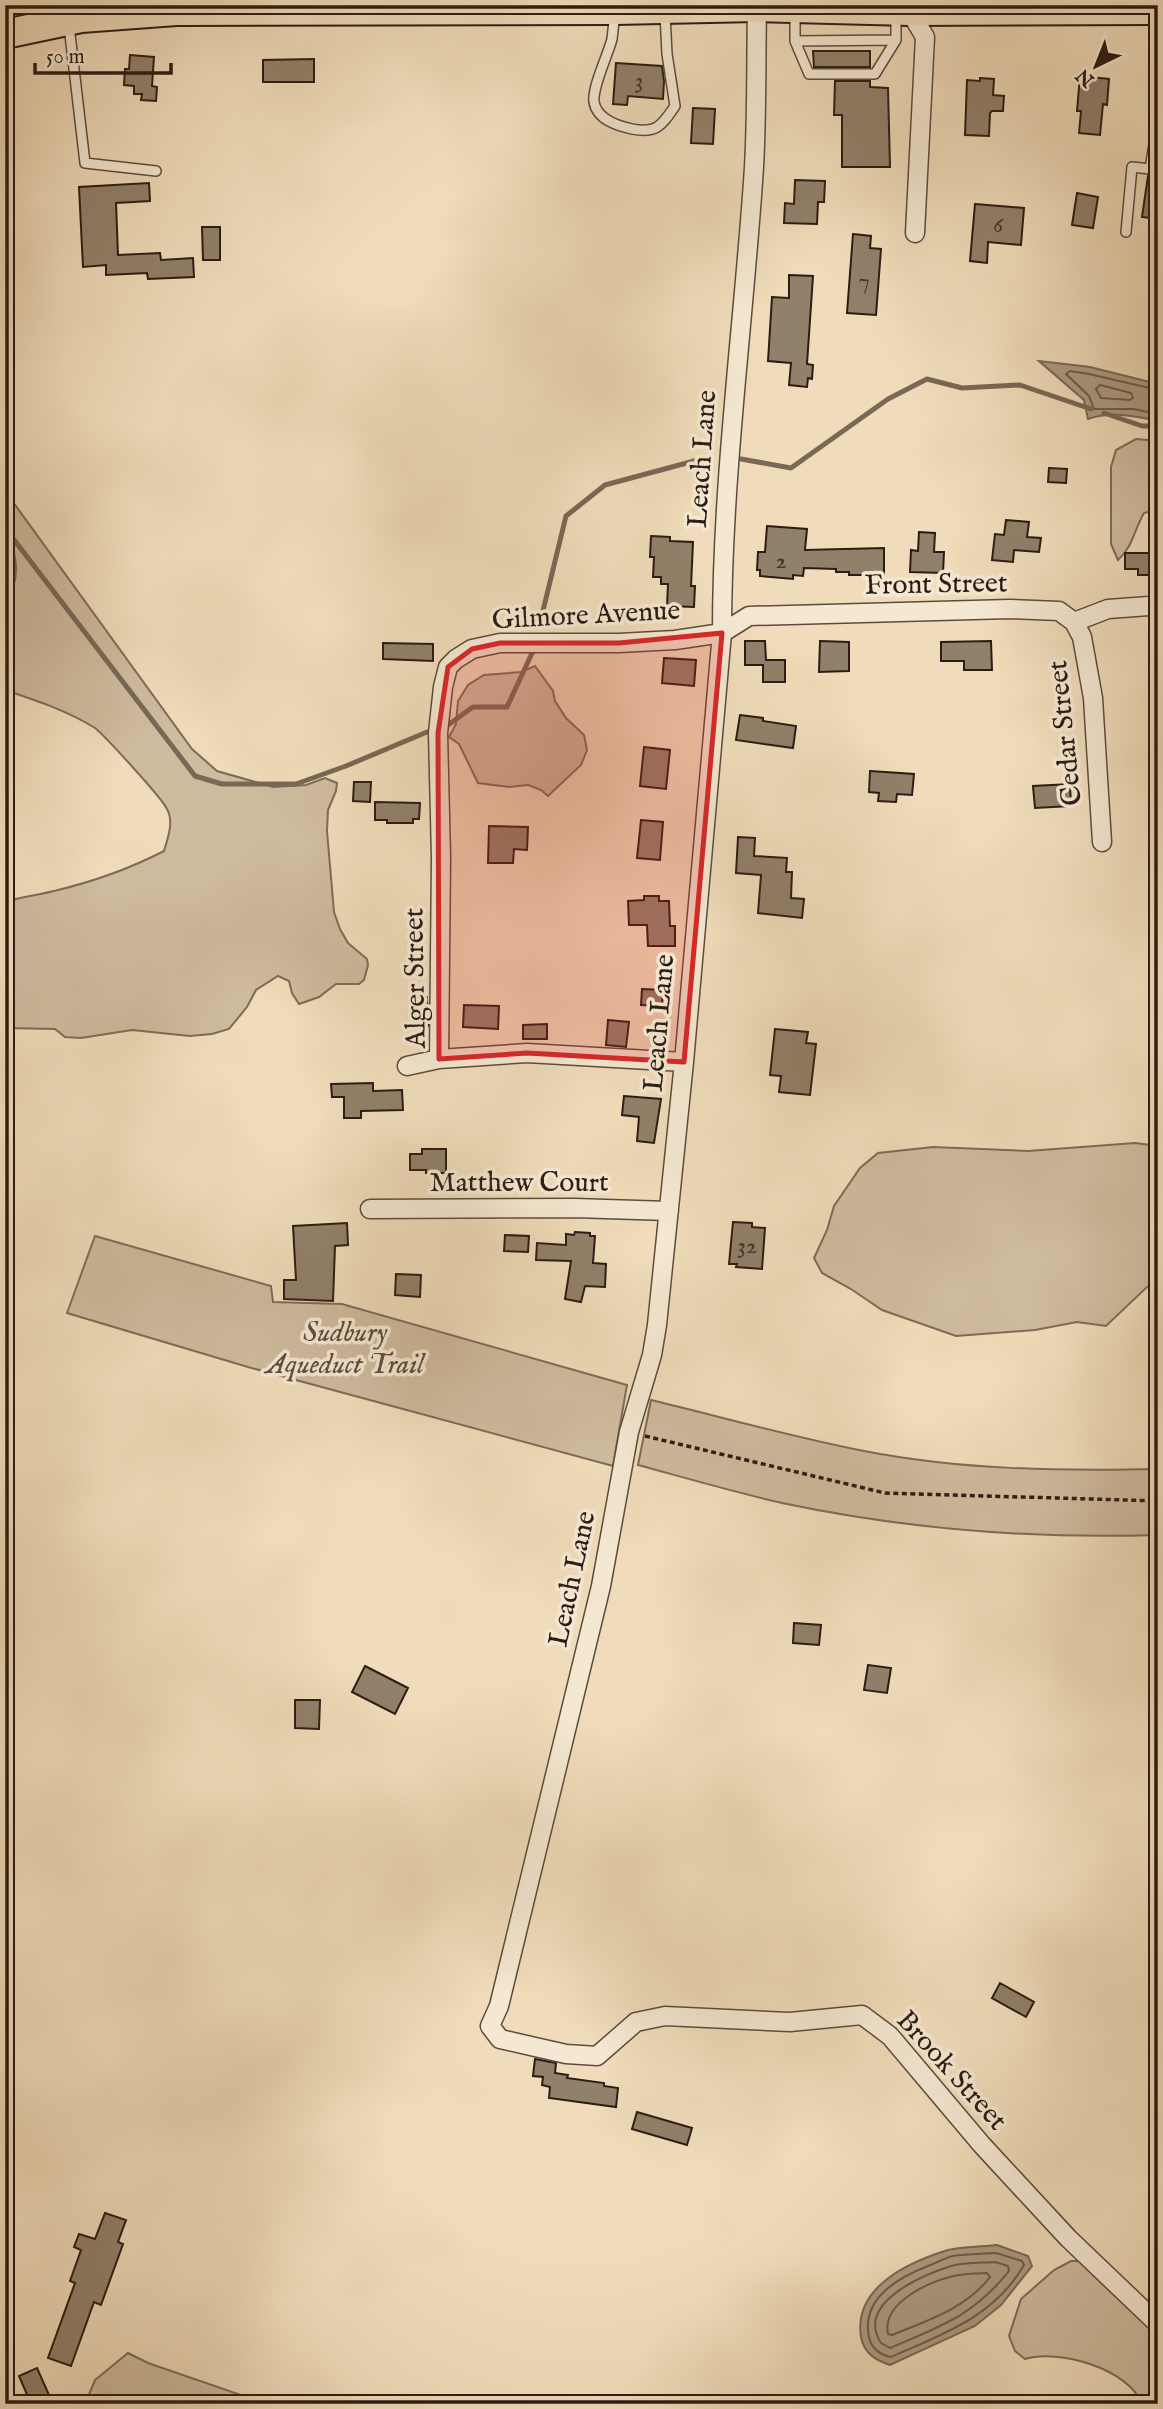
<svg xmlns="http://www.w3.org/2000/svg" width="1163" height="2409" font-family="'IM FELL English',serif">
<rect width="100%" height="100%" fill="#f0dcba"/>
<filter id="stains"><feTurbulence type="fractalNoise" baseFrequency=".00286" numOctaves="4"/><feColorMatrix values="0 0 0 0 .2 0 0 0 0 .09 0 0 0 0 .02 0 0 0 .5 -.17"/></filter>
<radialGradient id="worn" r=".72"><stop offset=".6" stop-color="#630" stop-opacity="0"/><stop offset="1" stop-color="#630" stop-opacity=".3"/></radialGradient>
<path fill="#cfbb9e" stroke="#7d6c59" stroke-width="2" d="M1136,439L1158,441V509L1144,513C1134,530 1133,547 1118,560L1111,544V467L1116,450Z
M5,491L192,749L217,771L273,787L306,785L325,778L337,783L336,791L328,810L327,831L334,912L340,929L348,943L367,959L368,965L364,980L359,984H336L319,997L299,1004L292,993L289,981L278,976L256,990L247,1007L229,1029L212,1034L190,1036L132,1030L81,1038L65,1037L55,1029L5,1028V902C21,897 38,895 54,891C92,882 129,869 164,851C168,837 174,822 167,809C162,798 104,735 95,728C68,711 35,700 5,690V600C26,577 12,545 5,519C3,511 5,499 5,491Z
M535,666L553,691L555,701L566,718L584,735L587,750L581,765L548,796L541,790L528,785L509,787L478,783L459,744L449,737L456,724L458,701L468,685L484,675L521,672Z
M1135,1143L1158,1146V1283L1147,1287L1106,1326L1077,1322L1035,1330L956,1336L882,1310L851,1289L822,1273L814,1258L827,1230L834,1206L860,1168L878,1153L933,1147L1028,1151Z
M95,1236L271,1286L273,1302L342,1304L627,1385L613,1466L248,1367L67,1313Z
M651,1400C722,1417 792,1437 864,1451C961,1470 1060,1471 1158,1469V1535C1032,1539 905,1529 782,1503C734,1492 686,1478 638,1465Z
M1071,2261H1099L1158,2339V2404H1142C1128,2368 1058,2349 1025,2359L1015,2351L1009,2336L1021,2299L1054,2270Z
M128,2353L148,2363L267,2404H85L95,2380Z"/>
<path fill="#ad9b82" stroke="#796856" stroke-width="2" d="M1039,361L1090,367L1158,384V421C1134,416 1111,411 1088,419L1084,400Z
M997,2245L1028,2256L1032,2266L1001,2305L975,2326L890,2365C875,2360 864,2353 861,2337C853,2287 909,2262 948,2250C963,2246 981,2247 997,2245Z"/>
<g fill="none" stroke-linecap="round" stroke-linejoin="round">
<path stroke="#6c5c4b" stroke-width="2" d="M1100,385L1131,393L1133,398L1130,400L1101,398L1096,389Z
M1158,390L1089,374L1070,371L1066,374L1089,396L1094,409H1133L1158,414
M996,2253L1022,2261L1024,2265C994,2317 943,2334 891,2357C880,2355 871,2348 869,2337C861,2299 897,2278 928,2266C936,2263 945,2258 953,2256C967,2254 982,2254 996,2253Z
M995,2262L1008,2266L1009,2271C973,2316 941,2326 890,2348L881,2343C855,2303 923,2275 951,2266C965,2262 981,2263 995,2262Z
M987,2273L990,2277C967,2308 926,2321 892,2335L888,2334C881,2302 933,2279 959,2275C968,2274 978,2273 987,2273Z"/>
<path stroke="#796856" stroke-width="5" d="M1104,413L1142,426H1158
M741,459L791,468L888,399L927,379L962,388L1020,385L1091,409
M5,528L195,776L222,784H296L346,766L427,732
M540,623L566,516L605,485L709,457
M448,725L473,707H507L533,651"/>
</g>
<path fill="#91806a" stroke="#2b1c14" stroke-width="2" d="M813,51H870V67H814Z
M130,55L154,57L152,86L157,87L156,101L141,100L142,94H134V86L124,85L125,69H129Z
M314,59V82H263V60Z
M616,63L662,66L664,81L663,99L628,96L627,105L613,104Z
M1080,76L1109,79L1107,105L1103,104L1100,135L1079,133L1081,111H1077Z
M980,78L994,79L993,95L1004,96L1003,111H992L990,113L989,136L965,135L967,80L980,81Z
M835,81H870V87L888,88L890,167H842V115H834Z
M693,108L715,109L713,144L691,143Z
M1157,168L1158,219L1142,217L1148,176L1155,174Z
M795,180L825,181L824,202H818L817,224L784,223L785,203L794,204Z
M149,183L150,201L116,203L118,255L160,253L161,260L193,258L194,277L148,279L147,273L106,275V265L83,267L79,187Z
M1077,193L1098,197L1093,228L1072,225Z
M975,204L1024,208L1021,245L988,242L987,263L970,261Z
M202,227H220V260H203Z
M853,234L871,236L870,248L881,249L876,315L847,313Z
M789,275L813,276L807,364L813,365L812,379L808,378L807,387L789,385L791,363L768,361L772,297L789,298Z
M1049,468L1067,469L1066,483L1048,482Z
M1006,520L1029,522L1027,537L1041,538L1039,552L1014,550L1013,562L992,560L995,534L1004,535Z
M767,526L807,529L805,550L884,548V575H849V572H836V569L804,568L803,576L793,575V579L760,576V570H757L758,552H765Z
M919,532L935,533L934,552H944L943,573L910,572L911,550L918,551Z
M651,536L670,537V541L693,542L691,586H695L694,607L667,606L668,584H661V577H653L654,557H650Z
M1125,553H1158V575H1138V569H1125Z
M745,641H765L766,660H785V682H763V665H745Z
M820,641L849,642V671L819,672Z
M991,641L992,670H964V661H941V642Z
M383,643L433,644V661L383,659Z
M664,658L696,660L694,686L662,683Z
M740,715L763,718V721L796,726L793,748L736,740Z
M644,747L670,750L666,789L640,786Z
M870,771L914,774L912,795L897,794L896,802L878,801L879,793L869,792Z
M354,782H371L370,802L353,801Z
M1070,784L1071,806L1035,808L1033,786Z
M375,802L420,803L419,819H413V823H387V820H375Z
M641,820L663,822L660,860L637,858Z
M489,826L528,827L527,850L514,849L513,863H488Z
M738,837L755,838L754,856L787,858L786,872H792L791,898L804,899L802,918L758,913L761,875L736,873Z
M644,896H659V901H669L670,926H675V946H648L647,925H629L628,901L644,900Z
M642,989L663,990L662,1006L641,1005Z
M427,997L428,1026L414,1025L413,998Z
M464,1005L499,1006L498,1029L463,1027Z
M608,1020L629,1022L626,1047L606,1045Z
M547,1024V1039H523V1025Z
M775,1029L808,1032L806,1043L816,1044L810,1095L779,1092L781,1076L770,1075Z
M373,1083V1091L402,1090L403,1110L361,1111V1118H344V1097H332L331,1084Z
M624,1096L661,1099L654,1143L637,1141L639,1117L622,1115Z
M422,1149H446V1173H426V1170H410V1154H422Z
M733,1222L752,1223V1227L765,1228L762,1269L736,1267L737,1264H729Z
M347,1223L348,1245L335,1246L333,1301L284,1299V1280H296L293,1226Z
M575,1232L590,1233V1236H595L593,1263L606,1264L605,1287L585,1286L581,1302L565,1299L571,1261L536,1260L537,1243L566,1245V1234L574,1235Z
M505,1235L529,1236L528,1252L504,1251Z
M396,1274L421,1275L420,1297L395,1295Z
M794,1623L821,1625L819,1645L793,1643Z
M868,1665L891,1668L887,1693L864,1690Z
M365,1666L408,1688L395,1714L352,1692Z
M295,1700H320L319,1729L295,1728Z
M1000,1983L1034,2002L1026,2017L992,1998Z
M535,2059L556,2063L555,2073L568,2075L567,2078L604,2083V2086L618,2088L616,2107L549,2098L550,2087L542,2085L543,2077L533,2076Z
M637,2112L692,2128L687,2145L632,2129Z
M105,2213L126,2220L118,2242L123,2244L101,2305L94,2302L71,2366L48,2358L75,2283L70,2281L81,2250L74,2247L79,2234L95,2239Z
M37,2368L53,2404H31L19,2376Z"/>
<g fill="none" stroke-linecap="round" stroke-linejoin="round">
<defs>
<path id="lane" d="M615,12C614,21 613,30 612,39C608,55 592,87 594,102C597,120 618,126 632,129C657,134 662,125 675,106L667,54L665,14
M795,12V41L896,40V12
M69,26L85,163L156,171
M795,41L809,74H875L896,40
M1126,232L1132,167L1150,169L1158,119"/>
<path id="street" d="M906,5L925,37L915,233
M757,7C756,60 757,114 754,167C744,322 722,477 722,633L684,1062L657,1325L652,1355L629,1432L601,1586L499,2006L490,2026L500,2039L566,2054L597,2056L636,2022L665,2016L790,2022L862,2015L890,2036L982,2145L1068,2238L1158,2324
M1074,622L1108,609L1149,606
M439,1059L441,857L438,733L443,687L448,667L456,659L472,649L500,643H619L675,640L722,633L749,616L1010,609L1059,611L1074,622L1082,637L1093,698L1102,842
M407,1066L439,1059L527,1053L684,1062
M370,1209L574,1208L669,1211"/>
<path id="primary" d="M5,34L81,18L176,11L615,10L757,7L910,11L1158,10"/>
</defs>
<use href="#lane" stroke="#5c4c3e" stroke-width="12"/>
<use href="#street" stroke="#5c4c3e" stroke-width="21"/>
<use href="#primary" stroke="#2b1c14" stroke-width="32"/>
<path stroke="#2b1c14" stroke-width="3.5" stroke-dasharray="5 3.5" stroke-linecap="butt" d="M645,1436L885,1493L1158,1501"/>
<use href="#lane" stroke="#f5e8d2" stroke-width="9"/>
<use href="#street" stroke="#f5e8d2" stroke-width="18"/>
<use href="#primary" stroke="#f0dcba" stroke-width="28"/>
</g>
<path fill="#d62828" fill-opacity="0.2" stroke="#d62828" stroke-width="5" stroke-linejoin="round" d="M722,633L684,1062L527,1053L439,1059L438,733L448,667L472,649L500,643H619Z"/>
<g text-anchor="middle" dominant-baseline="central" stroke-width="7" stroke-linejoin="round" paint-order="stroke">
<g font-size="24" fill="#44352a">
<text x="639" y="81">3</text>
<text x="998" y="225">6</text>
<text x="864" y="281">7</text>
<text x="781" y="561">2</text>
<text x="747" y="1246">32</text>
</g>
<g font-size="28" fill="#2b1c14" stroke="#f5e8d2">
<text transform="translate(703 459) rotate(-86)">Leach Lane</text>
<text transform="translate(936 585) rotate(-1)">Front Street</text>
<text transform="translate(586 616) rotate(-3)">Gilmore Avenue</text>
<text transform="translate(1066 733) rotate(-96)">Cedar Street</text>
<text transform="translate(416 978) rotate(-91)">Alger Street</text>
<text transform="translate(660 1023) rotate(-85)">Leach Lane</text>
<text x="519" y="1183">Matthew Court</text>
<text transform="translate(573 1579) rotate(-78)">Leach Lane</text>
<text transform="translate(951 2071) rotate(48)">Brook Street</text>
</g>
<g font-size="28" font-style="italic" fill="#5c4c3d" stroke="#f5e8d2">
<text x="345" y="1333">Sudbury<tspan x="345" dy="32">Aqueduct Trail</tspan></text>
</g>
</g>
<rect width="1163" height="2409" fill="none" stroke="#f0dcba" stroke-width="28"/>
<rect x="7" y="7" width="1149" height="2395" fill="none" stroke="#2b1c14" stroke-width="3.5"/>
<rect x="14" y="14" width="1135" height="2381" fill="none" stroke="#2b1c14" stroke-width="2"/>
<g transform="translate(1096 66) rotate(223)" stroke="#f5e8d2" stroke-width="5" paint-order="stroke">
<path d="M0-5L12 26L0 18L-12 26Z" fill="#2b1c14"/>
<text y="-10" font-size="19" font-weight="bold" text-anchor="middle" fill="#2b1c14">N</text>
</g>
<path d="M35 63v10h136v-10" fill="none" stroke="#2b1c14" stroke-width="3.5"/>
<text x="46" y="63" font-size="21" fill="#2b1c14" stroke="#f5e8d2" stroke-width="5" paint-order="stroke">50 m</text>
<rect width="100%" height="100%" filter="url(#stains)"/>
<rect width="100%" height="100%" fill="url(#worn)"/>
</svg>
